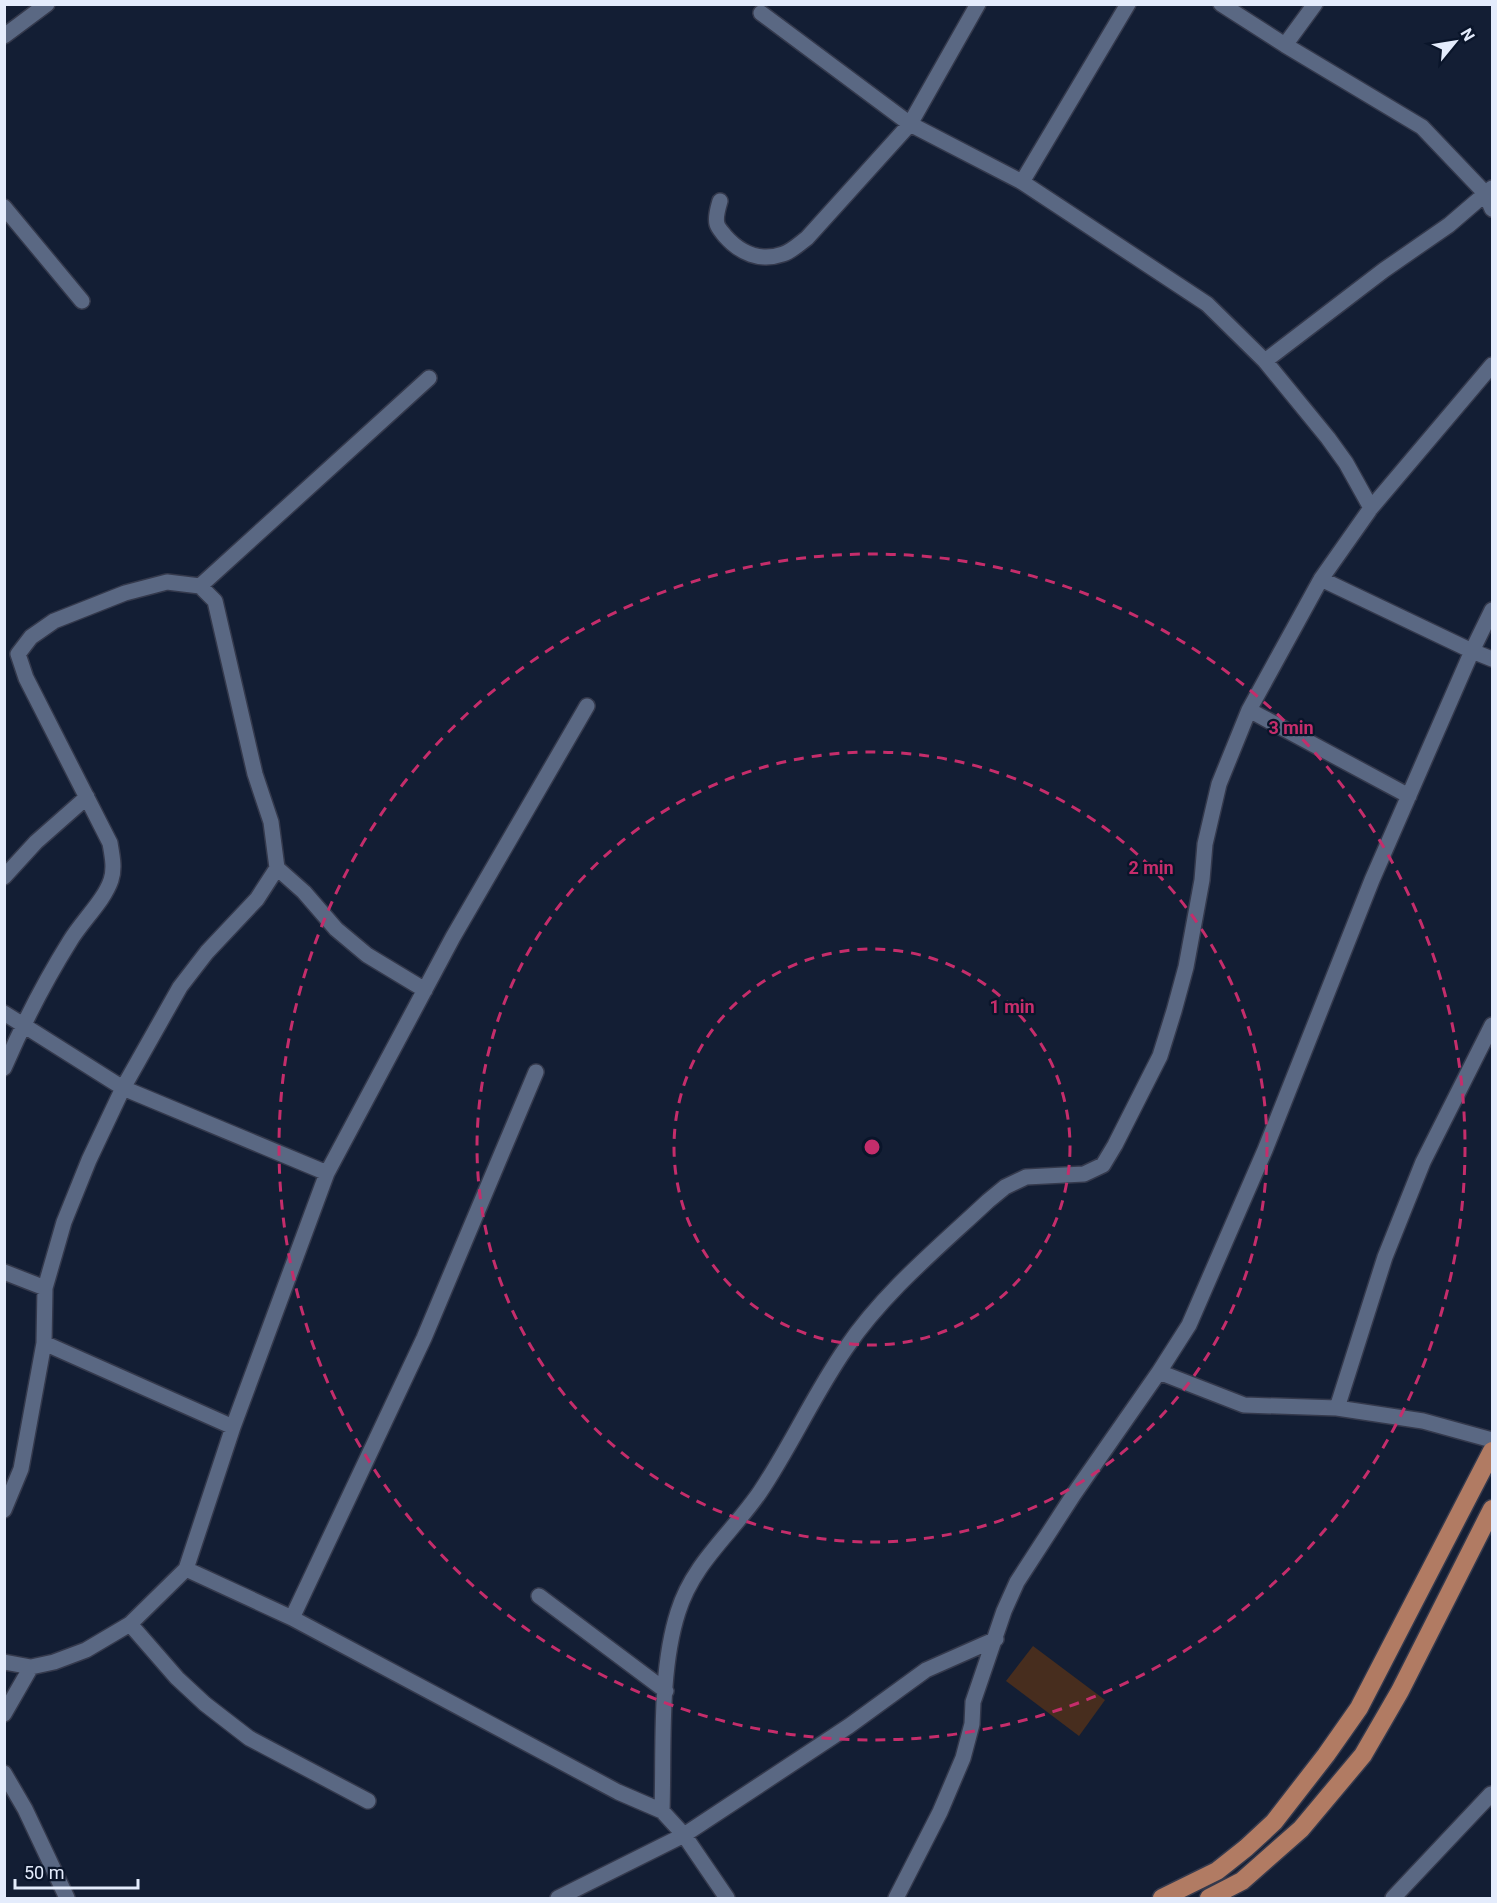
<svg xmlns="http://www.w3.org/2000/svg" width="1497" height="1903" font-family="Roboto,sans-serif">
<rect width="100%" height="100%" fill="#131e34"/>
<path fill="#472d1e" d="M1033,1646L1105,1700L1079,1736L1006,1681Z"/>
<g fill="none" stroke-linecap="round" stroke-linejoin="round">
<defs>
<path id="minor" d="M1221,4L1285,45L1422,127L1485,193L1492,209
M761,13L910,124L1022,182L1207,304L1265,361L1328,438L1346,463L1371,508
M4,36L47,4
M1285,45L1315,4
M1022,182L1128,4
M720,201C718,208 715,217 717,224C718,228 722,232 725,236C740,253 760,262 783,254C792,251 799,244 807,238L910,124L978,4
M4,207L82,301
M1265,361L1384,270L1449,225L1492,188
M1321,579L1472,651L1492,659
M200,586L429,378
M1249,710L1409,796
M277,868L304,892L336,929L367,955L425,990
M4,877L36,842L87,797
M4,1013L123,1088L327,1173
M4,1068C23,1024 45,981 70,941C82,921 104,901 111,880C115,868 112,855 110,843L26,678L18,654L31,637L54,621L125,593L167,582L200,586L215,601L255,774L271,822L277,868L257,899L207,952L180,987L123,1088L89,1160L64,1222L45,1288L44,1343L21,1469L4,1510
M4,1272L45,1288
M44,1343L233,1427
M1159,1372L1244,1405L1337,1408L1423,1421L1492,1440
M1337,1408L1385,1257L1423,1162L1492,1025
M186,1569L292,1618L618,1792L662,1811L684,1835L727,1898
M539,1596L666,1691
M292,1618L424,1338L536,1072
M130,1624L177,1678L205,1704L249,1738L368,1801
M4,1662L31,1667L54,1662L86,1650L130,1624L186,1569L233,1427L327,1173L453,937L587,706
M4,1714L31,1667
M4,1773L25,1809L67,1898
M662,1811C664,1749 659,1671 678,1612C693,1563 732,1533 760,1492C791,1446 814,1394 846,1348C884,1292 939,1247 988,1201L1005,1187L1026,1177L1084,1174L1103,1165L1115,1145L1160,1056L1174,1011L1186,967L1202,880L1205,844L1219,784L1249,710L1321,579L1371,508L1492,365
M558,1898L684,1835L849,1726L926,1670L996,1639
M896,1898L940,1812L963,1758L972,1724L973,1702L1004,1611L1017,1582L1074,1494L1159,1372L1189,1325L1265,1150L1372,880L1472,651L1492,610
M1393,1898L1491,1794"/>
<path id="primary" d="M1162,1898L1217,1871L1246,1848L1274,1822L1326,1755L1359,1708L1492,1451
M1209,1898L1242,1881L1301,1829L1363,1755L1400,1691L1492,1509"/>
</defs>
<use href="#minor" stroke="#34394c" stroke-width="18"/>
<use href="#primary" stroke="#34394c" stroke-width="21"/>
<use href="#minor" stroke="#5a6883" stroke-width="15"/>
<use href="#primary" stroke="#b17b63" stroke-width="18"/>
</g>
<g fill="none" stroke="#c52d6b" stroke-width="3" stroke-dasharray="10 8">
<circle cx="872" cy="1147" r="198"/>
<circle cx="872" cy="1147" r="395"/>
<circle cx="872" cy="1147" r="593"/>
</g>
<circle cx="872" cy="1147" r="9" fill="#c52d6b" stroke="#0a152a" stroke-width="3"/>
<g font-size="18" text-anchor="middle" font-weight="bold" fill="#c52d6b" stroke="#0a152a" stroke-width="4.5" stroke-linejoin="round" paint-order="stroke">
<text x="1291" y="734">3 min</text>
<text x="1151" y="874">2 min</text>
<text x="1012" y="1013">1 min</text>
</g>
<rect width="1497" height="1903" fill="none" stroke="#e4ecfc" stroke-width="12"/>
<g transform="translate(1455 42) rotate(60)" stroke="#0a152a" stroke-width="4.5" paint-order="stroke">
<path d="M0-4.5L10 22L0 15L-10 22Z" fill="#e4ecfc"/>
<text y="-9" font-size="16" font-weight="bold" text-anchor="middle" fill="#e4ecfc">N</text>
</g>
<path d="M15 1879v9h123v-9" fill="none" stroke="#e4ecfc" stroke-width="3"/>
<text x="24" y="1879" font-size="18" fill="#e4ecfc" stroke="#0a152a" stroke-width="4.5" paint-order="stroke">50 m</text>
</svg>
